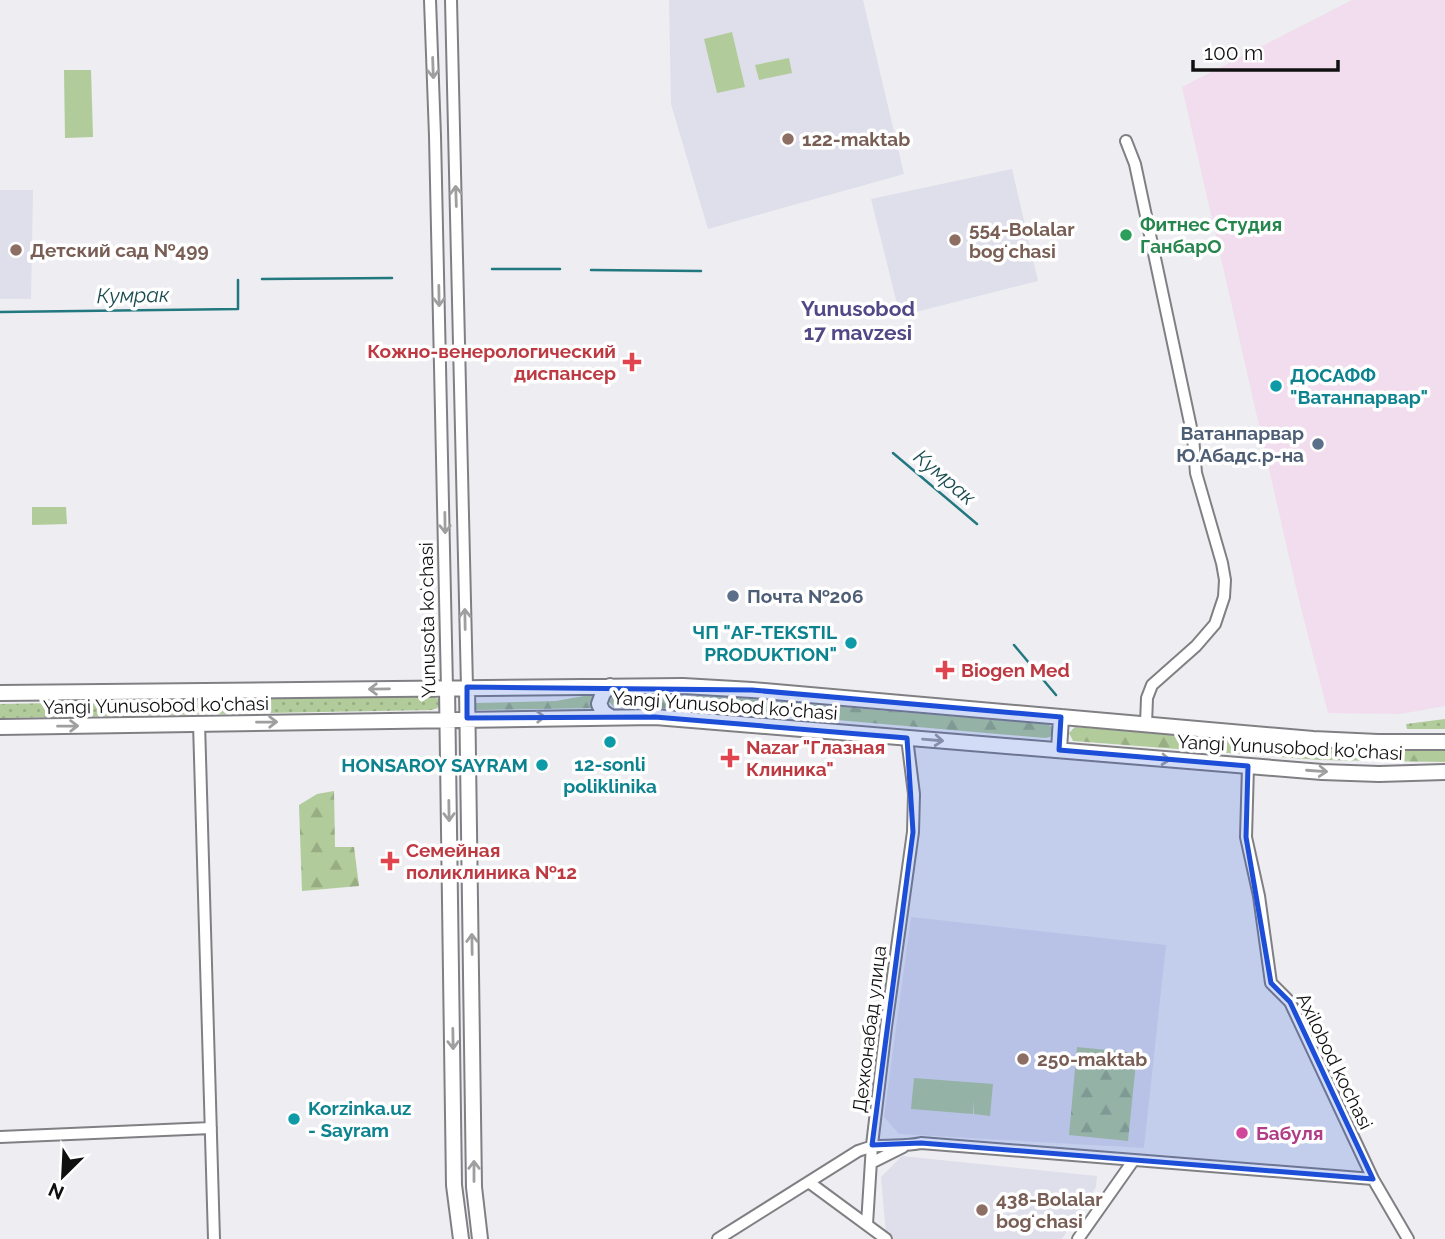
<svg xmlns="http://www.w3.org/2000/svg" width="1445" height="1239" font-family="Raleway,sans-serif">
<defs>
<pattern id="grass-dots" width="8" height="8" patternUnits="userSpaceOnUse" patternTransform="scale(1.75)"><rect width="8" height="8" fill="#b2cb9a"/><path d="M2 2h.1M6 6h.1" fill="none" stroke="#98ad84" stroke-width="1.8" stroke-linecap="round"/></pattern>
<pattern id="forest-firs" width="22" height="20" patternUnits="userSpaceOnUse" patternTransform="scale(1.75)"><rect width="22" height="20" fill="#b2cb9a"/><path d="M5 1l3.5 6h-7zM16 11l3.5 6h-7z" fill="#98ad84"/></pattern>
</defs>
<rect width="100%" height="100%" fill="#ededf2"/>
<path fill="#f1dded" d="M1352,0H1445V706L1400,714L1328,713L1298,596L1182,87Z"/>
<path fill="#dfdfeb" d="M669,0H863L904,174L708,229L671,104Z
M1012,169L1038,281L900,316L871,199Z
M0,190H33L31,299H0Z
M911,917L1166,945L1144,1148L899,1134L884,1117Z
M902,1156L1097,1176L1096,1187L1062,1239H893L886,1234L881,1177Z"/>
<path fill="url(#grass-dots)" d="M431,696L444,701L445,705L432,710L0,718V704Z
M1445,719V729H1407L1406,724Z"/>
<path fill="url(#forest-firs)" d="M613,693L724,697L1046,724L1051,726L1053,732L1050,737L1045,738L723,710L614,707L608,701Z
M595,694V708L476,710V703L556,701Z
M1075,727L1354,750H1445V762L1320,760L1073,741L1069,733Z
M334,791L335,847H354L359,886L302,891L299,805L317,794Z
M1077,1047L1137,1053L1128,1141L1069,1135Z"/>
<path fill="#b2cb9a" d="M732,32L745,87L717,93L704,39Z
M789,58L792,73L759,80L755,65Z
M64,70H91L93,137L65,138Z
M32,507H66L67,524L32,525Z
M914,1078L993,1084L990,1116L974,1114V1100L973,1114L911,1109Z"/>
<g fill="none" stroke-linecap="round" stroke-linejoin="round">
<path stroke="#22787f" stroke-width="2.5" d="M492,269H560
M591,270L701,271
M262,279L392,278
M0,312L238,309V280
M893,453L977,524
M1014,645L1056,695"/>
<defs>
<path id="minor" d="M430,0L435,136L447,688
M451,0L467,687
M1126,141L1135,164L1193,437L1196,473L1222,563L1225,580L1224,597L1215,624L1196,646L1152,685L1147,698L1146,724
M199,723L214,1239
M1248,766L1246,837L1259,896L1271,983L1290,1002L1373,1179L1408,1239
M0,1137L211,1128
M871,1163L903,1147
M810,1183L886,1239
M867,1224L872,1145L886,1027L913,832L914,794L907,738
M718,1239L858,1151C879,1142 900,1148 921,1143L1373,1179
M1078,1239L1133,1161"/>
<path id="major" d="M467,687L474,1187L480,1239
M447,688L454,1185L461,1239
M0,693L683,686L752,690L1313,739L1378,742H1445
M609,716L603,712L599,704L603,693L610,686
M0,727L655,717L1322,772L1379,774L1445,772
M1059,750L1061,717"/>
</defs>
<use href="#minor" stroke="#808084" stroke-width="14"/>
<use href="#major" stroke="#808084" stroke-width="18"/>
<use href="#minor" stroke="#fff" stroke-width="10"/>
<use href="#major" stroke="#fff" stroke-width="14"/>
</g>
<defs><path id="oneway-shaft" d="M-6 0H5M1.5-3L5.5 0L1.5 3" fill="none" stroke-width="1.6" stroke-linecap="round" stroke-linejoin="round" transform="scale(1.75)"/></defs>
<g stroke="#9f9fa0">
<use href="#oneway-shaft" transform="translate(433 68) rotate(88)"/>
<use href="#oneway-shaft" transform="translate(456 196) rotate(-92)"/>
<use href="#oneway-shaft" transform="translate(439 296) rotate(89)"/>
<use href="#oneway-shaft" transform="translate(445 523) rotate(89)"/>
<use href="#oneway-shaft" transform="translate(465 619) rotate(-91)"/>
<use href="#oneway-shaft" transform="translate(379 689) rotate(179)"/>
<use href="#oneway-shaft" transform="translate(535 717) rotate(-1)"/>
<use href="#oneway-shaft" transform="translate(267 722) rotate(-1)"/>
<use href="#oneway-shaft" transform="translate(68 726) rotate(-1)"/>
<use href="#oneway-shaft" transform="translate(933 740) rotate(5)"/>
<use href="#oneway-shaft" transform="translate(1160 759) rotate(5)"/>
<use href="#oneway-shaft" transform="translate(1317 771) rotate(4)"/>
<use href="#oneway-shaft" transform="translate(449 811) rotate(89)"/>
<use href="#oneway-shaft" transform="translate(472 944) rotate(-91)"/>
<use href="#oneway-shaft" transform="translate(453 1039) rotate(89)"/>
<use href="#oneway-shaft" transform="translate(474 1171) rotate(-90)"/>
</g>
<path fill="#1d4ed8" fill-opacity="0.2" stroke="#1d4ed8" stroke-width="5" stroke-linejoin="round" d="M467,687L752,690L1061,717L1059,750L1248,766L1246,837L1271,983L1290,1002L1373,1179L921,1143L872,1145L913,832L907,738L655,717L467,718Z"/>
<g fill="#8d6e63" stroke="#fff" stroke-width="2.5">
<circle cx="788" cy="139" r="7"/>
<circle cx="955" cy="240" r="7"/>
<circle cx="16" cy="250" r="7"/>
<circle cx="1023" cy="1059" r="7"/>
<circle cx="982" cy="1210" r="7"/>
</g>
<circle fill="#2e9e5b" stroke="#fff" stroke-width="2.5" cx="1126" cy="235" r="7"/>
<g fill="#e0444e" stroke="#fff" stroke-width="2.5">
<path d="M628.5 351.5h7v7h7v7h-7v7h-7v-7h-7v-7h7z"/>
<path d="M941.5 659.5h7v7h7v7h-7v7h-7v-7h-7v-7h7z"/>
<path d="M726.5 747.5h7v7h7v7h-7v7h-7v-7h-7v-7h7z"/>
<path d="M386.5 850.5h7v7h7v7h-7v7h-7v-7h-7v-7h7z"/>
</g>
<g fill="#0f9aa8" stroke="#fff" stroke-width="2.5">
<circle cx="1276" cy="386" r="7"/>
<circle cx="851" cy="643" r="7"/>
<circle cx="610" cy="742" r="7"/>
<circle cx="542" cy="765" r="7"/>
<circle cx="294" cy="1119" r="7"/>
</g>
<g fill="#5c6f8a" stroke="#fff" stroke-width="2.5">
<circle cx="1318" cy="444" r="7"/>
<circle cx="733" cy="596" r="7"/>
</g>
<circle fill="#d1479c" stroke="#fff" stroke-width="2.5" cx="1242" cy="1133" r="7"/>
<g text-anchor="middle" dominant-baseline="central" stroke-width="7" stroke-linejoin="round" paint-order="stroke">
<g font-size="19" font-weight="bold" fill="#785e54" stroke="#fff" text-anchor="start">
<text x="802" y="139">122-maktab</text>
<text x="969" y="229">554-Bolalar<tspan x="969" dy="22">bogʻchasi</tspan></text>
<text x="30" y="250">Детский сад №499</text>
<text x="1037" y="1059">250-maktab</text>
<text x="996" y="1199">438-Bolalar<tspan x="996" dy="22">bogʻchasi</tspan></text>
</g>
<g font-size="19" font-weight="bold" fill="#27864d" stroke="#fff" text-anchor="start">
<text x="1140" y="224">Фитнес Студия<tspan x="1140" dy="22">ГанбарО</tspan></text>
</g>
<g font-size="19" font-weight="bold" fill="#be3a42" stroke="#fff" text-anchor="start">
<text x="616" y="351" text-anchor="end">Кожно-венерологический<tspan x="616" dy="22">диспансер</tspan></text>
<text x="961" y="670">Biogen Med</text>
<text x="746" y="747">Nazar "Глазная<tspan x="746" dy="22">Клиника"</tspan></text>
<text x="406" y="850">Семейная<tspan x="406" dy="22">поликлиника №12</tspan></text>
</g>
<g font-size="19" font-weight="bold" fill="#0d838f" stroke="#fff" text-anchor="start">
<text x="1290" y="375">ДОСАФФ<tspan x="1290" dy="22">"Ватанпарвар"</tspan></text>
<text x="837" y="632" text-anchor="end">ЧП "AF-TEKSTIL<tspan x="837" dy="22">PRODUKTION"</tspan></text>
<text x="610" y="764" text-anchor="middle">12-sonli<tspan x="610" dy="22">poliklinika</tspan></text>
<text x="528" y="765" text-anchor="end">HONSAROY SAYRAM</text>
<text x="308" y="1108">Korzinka.uz<tspan x="308" dy="22">- Sayram</tspan></text>
</g>
<g font-size="19" font-weight="bold" fill="#4e5e75" stroke="#fff" text-anchor="end">
<text x="1304" y="433">Ватанпарвар<tspan x="1304" dy="22">Ю.Абадс.р-на</tspan></text>
<text x="747" y="596" text-anchor="start">Почта №206</text>
</g>
<g font-size="19" fill="#101011" stroke="#fff">
<text transform="translate(427 620) rotate(-91)">Yunusota koʻchasi</text>
<text transform="translate(156 705) rotate(-1)">Yangi Yunusobod ko'chasi</text>
<text transform="translate(725 705) rotate(4)">Yangi Yunusobod ko'chasi</text>
<text transform="translate(1290 747) rotate(3)">Yangi Yunusobod ko'chasi</text>
<text transform="translate(869 1029) rotate(-83)">Дехконабад улица</text>
<text transform="translate(1335 1061) rotate(64)">Axilobod kochasi</text>
</g>
<g font-size="19" font-weight="bold" fill="#b23c85" stroke="#fff" text-anchor="start">
<text x="1256" y="1133">Бабуля</text>
</g>
<g font-size="21" font-style="italic" fill="#184b4f" stroke="#fff">
<text transform="translate(133 295) rotate(-1)">Кумрак</text>
<text transform="translate(945 477) rotate(40)">Кумрак</text>
</g>
<g font-size="21" font-weight="bold" fill="#524886" stroke="#fff">
<text x="858" y="308">Yunusobod<tspan x="858" dy="24">17 mavzesi</tspan></text>
</g>
</g>
<g transform="translate(63 1176) rotate(204)" stroke="#ffffff" stroke-width="5" paint-order="stroke">
<path d="M0-5L12 26L0 18L-12 26Z" fill="#101011"/>
<text y="-10" font-size="19" font-weight="bold" text-anchor="middle" fill="#101011">N</text>
</g>
<path d="M1193 60v10h145v-10" fill="none" stroke="#101011" stroke-width="3.5"/>
<text x="1204" y="60" font-size="21" fill="#101011" stroke="#ffffff" stroke-width="5" paint-order="stroke">100 m</text>
</svg>
